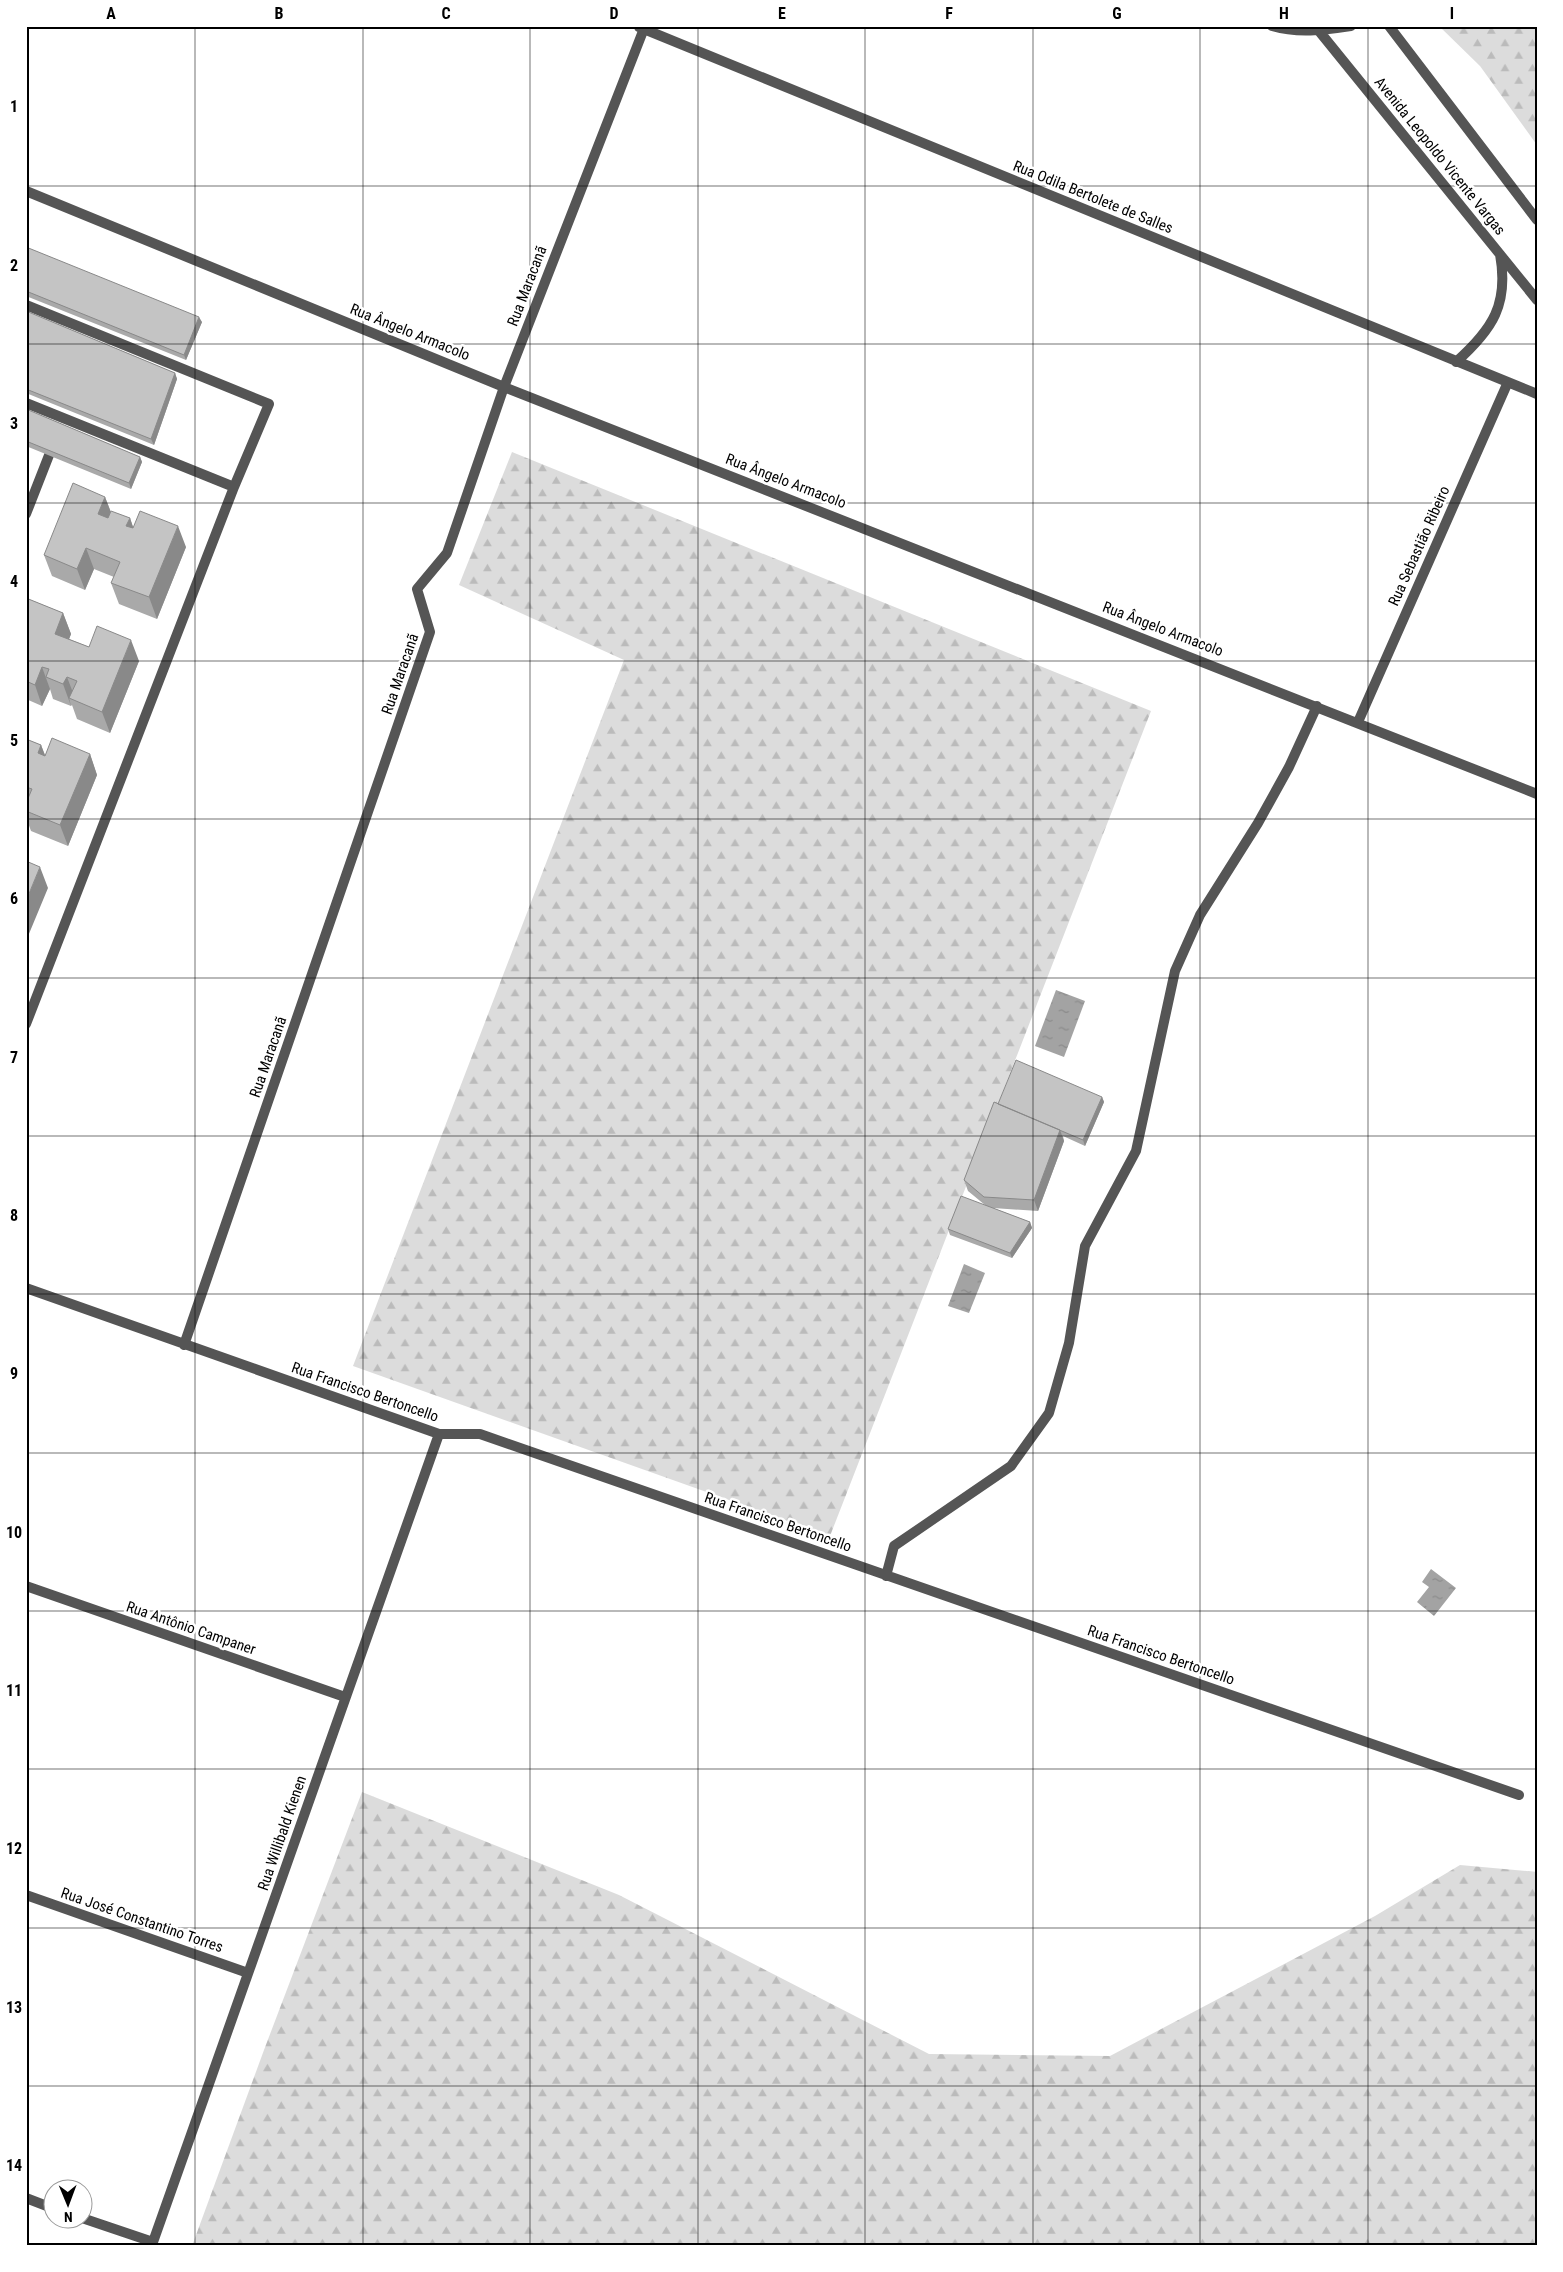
<svg xmlns="http://www.w3.org/2000/svg" width="1563" height="2272" font-family="'Roboto Condensed',sans-serif">
<defs>
<pattern id="forest-firs" width="22" height="20" patternUnits="userSpaceOnUse" patternTransform="scale(1.25)"><rect width="22" height="20" fill="#dcdcdc"/><path d="M5 1l3.5 6h-7zM16 11l3.5 6h-7z" fill="#bbb"/></pattern>
<pattern id="water-ripples" width="26" height="14" patternUnits="userSpaceOnUse" patternTransform="scale(1.25)"><rect width="26" height="14" fill="#a3a3a3"/><path d="M2 4q2-2 4 0t4 0M15 11q2-2 4 0t4 0" fill="none" stroke="#8b8b8b"/></pattern>
</defs>
<rect width="100%" height="100%" fill="#fff"/>
<path fill="url(#forest-firs)" d="M1439,26H1537V145L1480,66Z
M512,452L1151,711L830,1536L353,1366L624,660L459,585Z
M362,1792L619,1895L929,2054L1110,2056L1375,1916L1460,1865L1537,1872V2246H192L264,2050Z"/>
<path fill="url(#water-ripples)" d="M1056,990L1085,1001L1064,1057L1035,1046Z
M964,1264L985,1273L969,1313L948,1306Z
M1431,1569L1456,1588L1434,1616L1417,1602L1429,1587L1422,1582Z"/>
<g fill="none" stroke-linecap="round" stroke-linejoin="round">
<path stroke="#555" stroke-width="10" d="M1272,26C1299,34 1324,30 1351,26
M1389,26L1537,220
M639,27L1537,394
M1319,31L1537,300
M26,191L504,387L1537,794
M26,305L269,404L234,487L26,1024
M1456,362C1493,329 1509,304 1500,254
M26,403L234,487
M26,514L53,445
M1358,722L1508,382
M26,1288L439,1434H480L1519,1795
M184,1345L430,632L417,589L447,553L504,387L645,26
M886,1576L894,1546L1011,1466L1049,1413L1069,1343L1085,1246L1136,1151L1175,971L1200,915L1258,823L1289,767L1317,706
M26,1586L345,1697
M26,1895L248,1973
M26,2198L52,2208
M82,2218L153,2242L439,1434"/>
</g>
<path fill="#a9a9a9" d="M26,247L202,322L186,360L26,296Z
M26,311L175,373L177,379L154,445L26,393Z
M26,409L140,457L142,462L131,489L26,446Z
M105,497L111,512L130,518L133,527L186,547L157,619L119,604L111,583L114,577L94,569L85,590L52,576L44,555Z
M26,598L63,613L71,634L69,639L89,647L139,661L110,733L77,719L72,705L71,706L53,699L50,689L42,706L26,699Z
M26,739L41,745L45,755L90,754L97,775L68,846L31,831L26,817Z
M1102,1097L1104,1102L1085,1146L1063,1136L1064,1141L1038,1211L993,1208L1030,1222L1032,1228L1012,1258L950,1235L948,1229L985,1205L968,1191L964,1180L998,1104Z"/>
<path fill="#898989" d="M199,317L202,322L186,360L184,355Z
M175,373L177,379L154,445L151,439Z
M140,457L142,462L131,489L129,483Z
M105,497L113,518L106,535L98,514Z
M130,518L137,539L126,526Z
M178,526L186,547L157,619L149,597Z
M86,548L94,569L85,590L77,569Z
M63,613L71,634L63,655L55,634Z
M131,640L139,661L110,733L102,712Z
M42,667L50,689L42,706L35,685Z
M67,677L75,698H69L71,706L63,684Z
M41,745L49,766L38,753Z
M90,754L97,775L68,846L60,825Z
M40,867L48,888L26,941V901Z
M1102,1097L1104,1102L1085,1146L1083,1140Z
M1060,1130L1064,1141L1038,1211L1034,1200Z
M1030,1222L1032,1228L1012,1258L1010,1253Z"/>
<path fill="#c4c4c4" stroke="#898989" d="M26,247L199,317L184,355L26,291Z
M26,311L175,373L151,439L26,389Z
M26,409L140,457L129,483L26,441Z
M73,483L105,497L98,514L108,518L111,511L130,518L126,526L133,528L140,511L178,526L149,597L111,583L120,562L86,548L77,569L44,555Z
M26,598L63,613L55,634L89,647L97,626L131,640L102,712L69,698L77,681L67,677L63,684L46,677L49,669L42,667L35,685L26,681Z
M52,738L90,754L60,825L26,811V803L32,789L26,787V739L41,745L38,753L45,756Z
M26,861L40,867L26,901Z
M1016,1060L1102,1097L1083,1140L998,1104Z
M994,1102L1060,1130L1034,1200L984,1197L964,1180Z
M961,1196L1030,1222L1010,1253L948,1229Z"/>
<path fill="none" stroke="#000" stroke-width="1" stroke-opacity="0.55" d="M195,26V2246M363,26V2246M530,26V2246M698,26V2246M865,26V2246M1033,26V2246M1200,26V2246M1368,26V2246M26,186H1537M26,344H1537M26,503H1537M26,661H1537M26,819H1537M26,978H1537M26,1136H1537M26,1294H1537M26,1453H1537M26,1611H1537M26,1769H1537M26,1928H1537M26,2086H1537"/>
<g text-anchor="middle" dominant-baseline="central" stroke-width="5" stroke-linejoin="round" paint-order="stroke">
<g font-size="15" fill="#000" stroke="#fff">
<text transform="translate(1440 156) rotate(51)">Avenida Leopoldo Vicente Vargas</text>
<text transform="translate(1093 197) rotate(22)">Rua Odila Bertolete de Salles</text>
<text transform="translate(527 286) rotate(-69)">Rua Maracanã</text>
<text transform="translate(410 332) rotate(22)">Rua Ângelo Armacolo</text>
<text transform="translate(786 481) rotate(21)">Rua Ângelo Armacolo</text>
<text transform="translate(1419 546) rotate(-66)">Rua Sebastião Ribeiro</text>
<text transform="translate(1163 629) rotate(21)">Rua Ângelo Armacolo</text>
<text transform="translate(400 674) rotate(-71)">Rua Maracanã</text>
<text transform="translate(268 1057) rotate(-71)">Rua Maracanã</text>
<text transform="translate(365 1392) rotate(19)">Rua Francisco Bertoncello</text>
<text transform="translate(778 1522) rotate(19)">Rua Francisco Bertoncello</text>
<text transform="translate(191 1628) rotate(19)">Rua Antônio Campaner</text>
<text transform="translate(1161 1655) rotate(19)">Rua Francisco Bertoncello</text>
<text transform="translate(282 1833) rotate(-71)">Rua Willibald Kienen</text>
<text transform="translate(142 1920) rotate(19)">Rua José Constantino Torres</text>
</g>
</g>
<rect width="1563" height="2272" fill="none" stroke="#ffffff" stroke-width="55"/>
<g transform="translate(68 2204) rotate(179)"><circle r="24" fill="#ffffff" stroke="#999999"/>
<path d="M0-4L9 19L0 12L-9 19Z" fill="#000000"/>
<text y="-8" font-size="14" font-weight="bold" text-anchor="middle" fill="#000000">N</text>
</g>
<rect x="28" y="28" width="1508" height="2216" fill="none" stroke="#000" stroke-width="2"/>
<g font-size="16" text-anchor="middle" font-weight="bold" fill="#000">
<text x="111" y="19">A</text>
<text x="279" y="19">B</text>
<text x="446" y="19">C</text>
<text x="614" y="19">D</text>
<text x="782" y="19">E</text>
<text x="949" y="19">F</text>
<text x="1117" y="19">G</text>
<text x="1284" y="19">H</text>
<text x="1452" y="19">I</text>
<text x="14" y="112">1</text>
<text x="14" y="271">2</text>
<text x="14" y="429">3</text>
<text x="14" y="587">4</text>
<text x="14" y="746">5</text>
<text x="14" y="904">6</text>
<text x="14" y="1063">7</text>
<text x="14" y="1221">8</text>
<text x="14" y="1379">9</text>
<text x="14" y="1538">10</text>
<text x="14" y="1696">11</text>
<text x="14" y="1854">12</text>
<text x="14" y="2013">13</text>
<text x="14" y="2171">14</text>
</g>
</svg>
